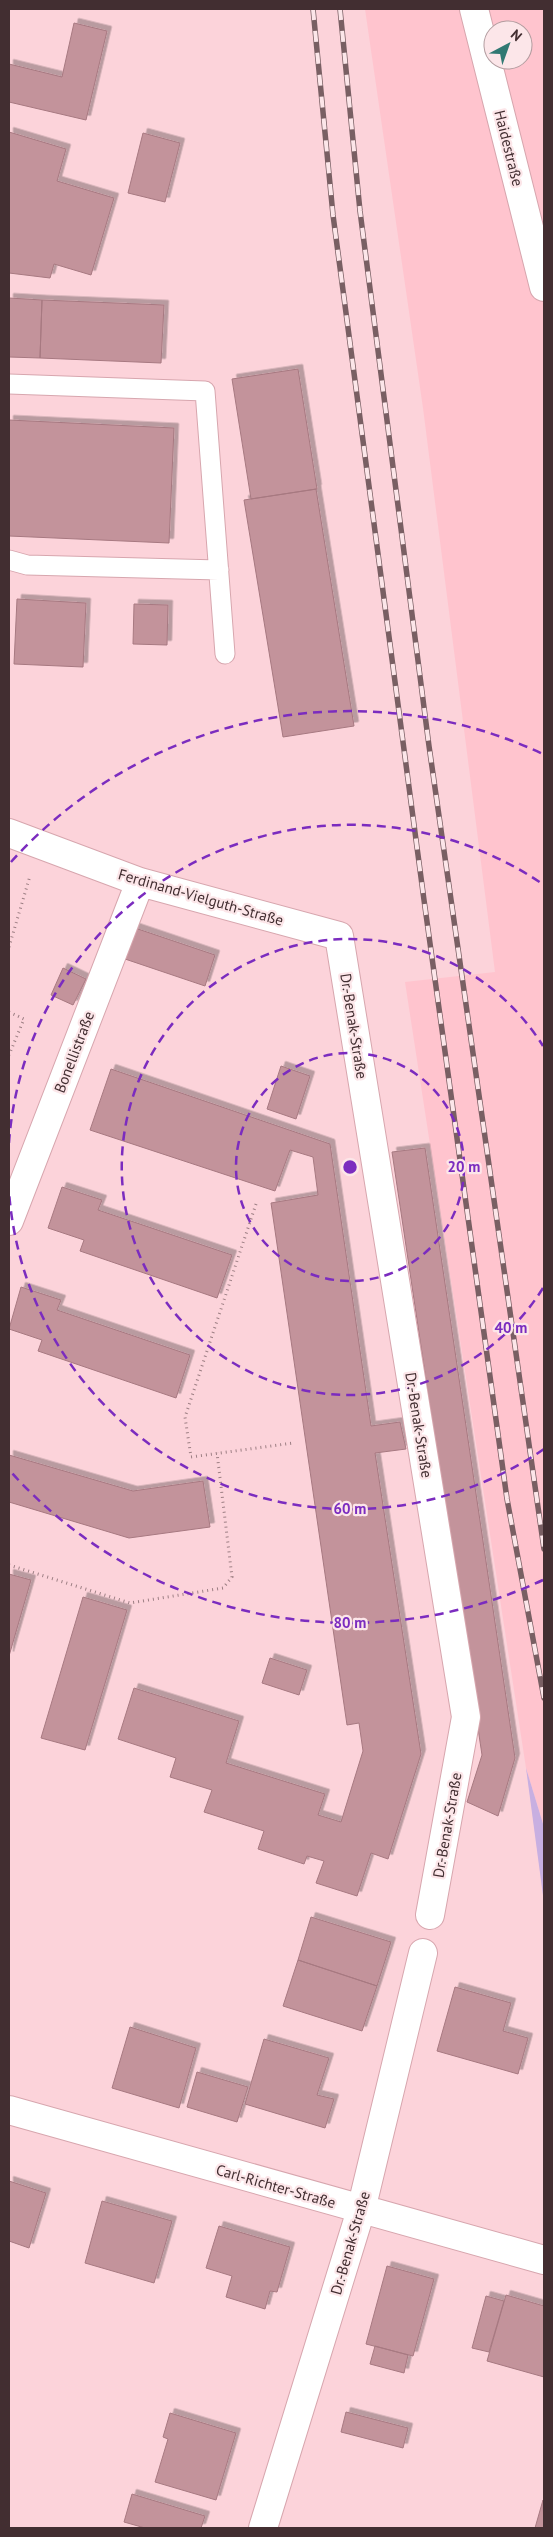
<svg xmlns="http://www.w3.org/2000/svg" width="553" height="2537" font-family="'PT Sans',sans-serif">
<defs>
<filter id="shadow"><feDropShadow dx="4.5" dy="-4.5" stdDeviation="0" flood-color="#0004"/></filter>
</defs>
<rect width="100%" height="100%" fill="#fcd3da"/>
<path fill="#ffc4ce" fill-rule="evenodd" d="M365,9H544V1827L526,1768L405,982L495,972L423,408ZM493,30H523V60H493Z"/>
<path fill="#c8afe1" d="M526,1768L544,1827V1903Z"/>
<path fill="#c3939b" stroke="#a77981" filter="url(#shadow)" d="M74,23L107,31L86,120L9,102V64L62,77Z
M9,132L66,149L57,181L114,198L91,275L54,264L50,278L9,273Z
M143,133L180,143L165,202L128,193Z
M9,298L42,300L40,358L9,357Z
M42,300L164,305L161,363L40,358Z
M298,369L317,489L251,499L232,379Z
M9,420L174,428L169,543L9,536Z
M316,489L354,726L283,737L244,500Z
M17,599L86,603L83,667L14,664Z
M134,604L168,605L167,645L133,644Z
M135,928L215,955L205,986L125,959Z
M63,968L86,979L73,1005L51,995Z
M281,1066L310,1076L296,1119L267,1109Z
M111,1069L330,1144L371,1426L400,1422L406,1449L375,1453L421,1754L388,1859L371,1853L357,1896L316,1883L324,1861L307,1856L304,1864L258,1849L264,1831L204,1812L212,1790L170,1777L176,1758L118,1739L134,1688L239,1721L226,1763L325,1794L318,1815L341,1822L363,1751L359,1723L347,1725L271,1203L318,1195L313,1157L290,1150L275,1191L90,1130Z
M425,1148L515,1758L498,1816L467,1802L482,1755L392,1152Z
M62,1187L102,1200L98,1210L232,1255L217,1298L80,1251L84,1240L48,1228Z
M21,1287L61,1300L57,1310L190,1355L176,1398L38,1351L42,1340L9,1329Z
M9,1455L133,1491L203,1481L210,1527L129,1538L9,1502Z
M9,1574L31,1580L9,1656Z
M83,1597L127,1610L85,1750L41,1738Z
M270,1658L307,1670L299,1695L262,1683Z
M311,1917L391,1942L377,1986L298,1960Z
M298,1960L377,1986L362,2031L283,2006Z
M455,1987L511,2003L503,2031L528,2038L518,2074L437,2051Z
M130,2027L196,2048L179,2108L112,2088Z
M264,2039L329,2058L317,2095L334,2099L325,2128L245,2104Z
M197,2072L248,2087L237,2122L187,2107Z
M9,2181L46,2193L29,2248L9,2241Z
M102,2201L172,2221L154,2283L85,2263Z
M219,2226L290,2247L277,2292L270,2291L265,2309L226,2297L232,2276L206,2268Z
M387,2266L434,2279L413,2356L366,2344Z
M506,2295L544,2306V2377L487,2361Z
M486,2296L504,2301L489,2352L472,2348Z
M375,2346L408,2355L404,2373L370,2364Z
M346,2412L408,2428L403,2448L341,2432Z
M170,2413L236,2433L216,2500L155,2482L168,2439L163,2437Z
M132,2494L205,2516L201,2528H145L124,2522Z
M543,2500L544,2528H535Z"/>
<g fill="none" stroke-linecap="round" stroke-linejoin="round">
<defs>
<path id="lane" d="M9,384L205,391L225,654
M9,560L27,565L219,570"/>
<path id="street" d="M474,9L544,287
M9,833L140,882L339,936L466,1717L430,1915
M9,1221L140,882
M9,2110L544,2260
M263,2528L361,2210L423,1953"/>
</defs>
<use href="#lane" stroke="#d7a6ae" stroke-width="21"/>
<use href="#street" stroke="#d7a6ae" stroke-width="30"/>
<path stroke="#9d7f84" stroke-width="3" stroke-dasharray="1 4" stroke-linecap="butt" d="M9,947L30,876
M9,1012L24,1019L9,1055
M256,1204L185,1417L191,1457L293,1443
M9,1565L130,1603L223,1588L232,1577L217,1453"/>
<use href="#lane" stroke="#fff" stroke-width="19"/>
<use href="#street" stroke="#fff" stroke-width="28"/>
<defs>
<path id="rail" d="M313,9L333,215L424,900L507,1499L544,1698
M340,9L360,211L429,746L544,1549"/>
</defs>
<use href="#rail" stroke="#795f63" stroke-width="5.5"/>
<use href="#rail" stroke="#fce6e9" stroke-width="4" stroke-dasharray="11" stroke-linecap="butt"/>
</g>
<g fill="none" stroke="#7b2cbf" stroke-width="2.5" stroke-dasharray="9 6">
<circle cx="350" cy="1167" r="114"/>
<path d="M543 1288A228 228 0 1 1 543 1046"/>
<path d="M544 1449A342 342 0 0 1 9 1191M9 1143A342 342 0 0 1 544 885"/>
<path d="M543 1580A456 456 0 0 1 11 1472M11 862A456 456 0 0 1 543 754"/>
</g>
<g text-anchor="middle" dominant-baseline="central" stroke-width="4.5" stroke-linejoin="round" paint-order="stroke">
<g font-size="15" fill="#422e31" stroke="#fce6e9">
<text transform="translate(509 148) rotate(76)">Haidestraße</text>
<text transform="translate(201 897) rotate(16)">Ferdinand-Vielguth-Straße</text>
<text transform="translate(354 1026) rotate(81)">Dr.-Benak-Straße</text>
<text transform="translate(74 1052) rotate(-69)">Bonellistraße</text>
<text transform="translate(419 1425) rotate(81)">Dr.-Benak-Straße</text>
<text transform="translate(447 1825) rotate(-80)">Dr.-Benak-Straße</text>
<text transform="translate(276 2186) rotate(16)">Carl-Richter-Straße</text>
<text transform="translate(350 2243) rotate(-74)">Dr.-Benak-Straße</text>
</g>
</g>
<circle cx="350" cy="1167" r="8" fill="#7b2cbf" stroke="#fce6e9" stroke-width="2.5"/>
<g font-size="15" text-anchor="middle" font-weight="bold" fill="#7b2cbf" stroke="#fce6e9" stroke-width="4.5" stroke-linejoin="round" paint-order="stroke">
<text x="464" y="1172">20 m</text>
<text x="511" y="1333">40 m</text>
<text x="350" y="1514">60 m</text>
<text x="350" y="1628">80 m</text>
</g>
<rect width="553" height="2537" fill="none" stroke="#422e31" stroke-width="20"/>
<g transform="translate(508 45) rotate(41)"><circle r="24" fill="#fce6e9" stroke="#b29c9f"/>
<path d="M0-4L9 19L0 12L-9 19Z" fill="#317973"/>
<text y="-8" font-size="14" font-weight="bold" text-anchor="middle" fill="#422e31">N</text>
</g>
</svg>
